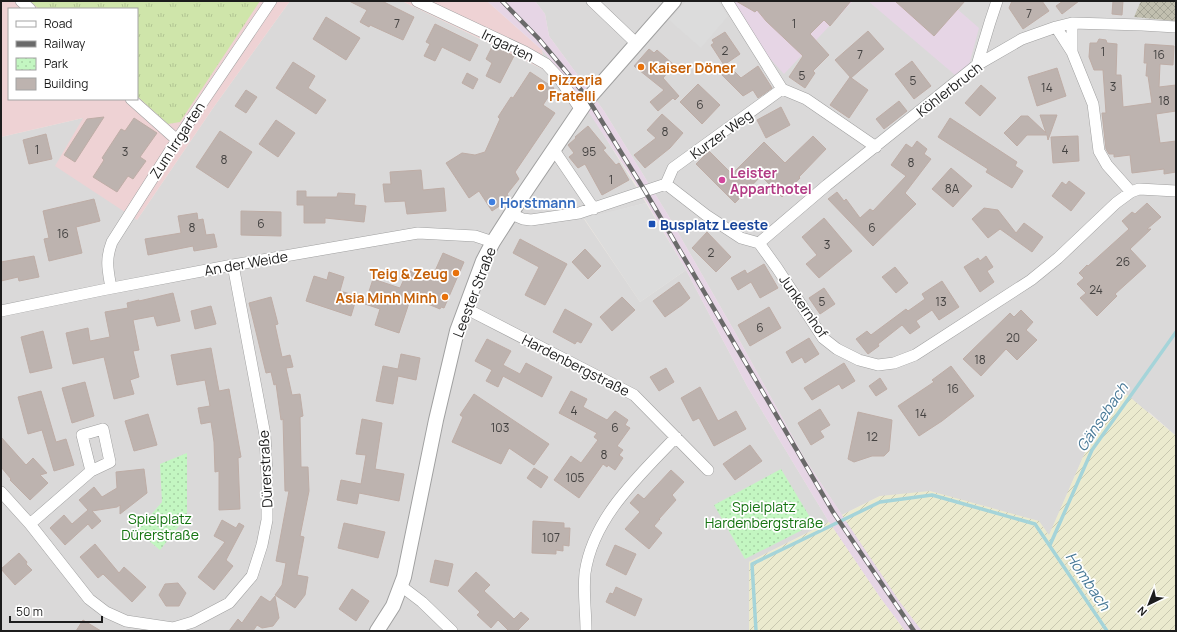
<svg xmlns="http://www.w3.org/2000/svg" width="1177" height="632" font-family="Manrope,sans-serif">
<defs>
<pattern id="construction-cross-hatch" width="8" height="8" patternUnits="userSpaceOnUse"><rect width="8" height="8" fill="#c1bfaf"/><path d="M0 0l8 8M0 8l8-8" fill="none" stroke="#a5a496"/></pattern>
<pattern id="farmland-furrows" width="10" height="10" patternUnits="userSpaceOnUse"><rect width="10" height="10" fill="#ebeace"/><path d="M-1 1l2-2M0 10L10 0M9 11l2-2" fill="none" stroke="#c9c8b0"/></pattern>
<pattern id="grass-tufts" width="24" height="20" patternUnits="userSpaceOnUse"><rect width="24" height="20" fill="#cfe5aa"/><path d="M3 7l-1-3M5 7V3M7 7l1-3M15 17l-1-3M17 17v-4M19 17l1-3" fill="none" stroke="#b1c492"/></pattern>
<pattern id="park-dots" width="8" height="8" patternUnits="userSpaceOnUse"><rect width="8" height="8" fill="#c3f6c1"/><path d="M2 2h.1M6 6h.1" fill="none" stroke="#a7d2a5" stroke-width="1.8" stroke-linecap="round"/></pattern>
</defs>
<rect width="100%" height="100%" fill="#ede8e2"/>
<path fill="#dad9d9" d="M290,1H402L544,70L542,50L566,78L592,116L646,203L584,219L640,302L686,270L747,386L829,522L749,562V631H1V137L83,118L137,220L213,108Z
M535,1H1176V436L1149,412L1087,448L1049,536L880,496L842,515L805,459L736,334L668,215L604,111L549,36L545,14Z"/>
<path fill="#eed2d4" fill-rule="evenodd" d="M1,1H290L213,108L137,220L55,166L83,118L1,137ZM9,9H137V99H9Z
M402,1H487L542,50L545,70Z"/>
<path fill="#e6d5e5" d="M487,1H535L545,14L549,36L604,111L668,215L736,334L805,459L900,602L922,631H905L879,596L829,522L747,386L686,270L636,184L566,78L542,50Z
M732,1H853L784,74L763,51Z
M868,1H948L979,28L969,65L955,75Z"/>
<path fill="url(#construction-cross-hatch)" d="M1141,1H1176V21L1134,17Z"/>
<path fill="url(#farmland-furrows)" d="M1125,393L1176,436V631H922L900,602L842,515L880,496L930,491L1039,521L1049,535L1087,448Z
M829,522L879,596L905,631H749V562Z"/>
<path fill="url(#grass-tufts)" d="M30,1H260L180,122L168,124L137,96V9H39Z"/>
<path fill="url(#park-dots)" d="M187,453V516L160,550L137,531L162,502L160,464Z
M781,469L814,524L745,559L714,505Z"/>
<path fill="#dcdcdc" d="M686,1H718L728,16L701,48L669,20Z
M646,203L686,270L640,302L584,218Z"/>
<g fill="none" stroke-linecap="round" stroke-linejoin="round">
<path stroke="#a5d4d9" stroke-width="3.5" d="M1050,545L1092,450L1176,332
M756,631L752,564L880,502L932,495L1035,524L1107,631"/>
</g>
<path fill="#bdb3af" stroke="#beada6" d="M349,1H382L414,17L403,40L370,25L369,27L360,22L367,10Z
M736,1H851L830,26L824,20L810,34L829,55L813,71L815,73L805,88L789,77L803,56L766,21L757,10L755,12Z
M895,1H965L934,36Z
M1012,1H1042L1049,11L1023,29L1009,8Z
M1063,1H1079L1062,14L1056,6Z
M1113,1H1123L1122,15L1112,14Z
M326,17L360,38L346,60L313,39Z
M435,24L478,45L470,61L442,47L435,61L424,56L430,44L426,42Z
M868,31L884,49L851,78L835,60Z
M725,32L740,54L724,65L711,45L714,43L712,40Z
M1099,39L1106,40L1107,43L1117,44L1116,75H1121L1123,107L1152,103L1148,76H1146L1147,63H1144L1145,44L1174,46L1173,65L1160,64L1159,87L1176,85V111L1156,114L1160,143L1176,141V172L1164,174V169L1132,173L1130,155L1114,157V154H1109L1106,149L1102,113H1106L1103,70H1094L1089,57L1090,43H1097Z
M493,45L514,56L500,83L486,76L492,63L486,59Z
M649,49L654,53L657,50L674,65L663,78L679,96L675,100L673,98L658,111L650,102L664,90L634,66Z
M912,61L931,86L914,99L895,74Z
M293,62L315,76L308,88L326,100L316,114L276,88Z
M729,66L741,78L758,66L772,88L758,98L753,90L743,96L721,74Z
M1057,68L1066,96L1037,106L1028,77Z
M530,72L554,88L543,105L555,113L515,172L519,179L507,194L510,199L492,211L479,191L469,198L446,163L462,153L475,155L485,152L500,119L498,117L511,97L513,98Z
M467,73L478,79L473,89L462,83Z
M850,77L868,90L849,118L830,105Z
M698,84L720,105L702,124L680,102Z
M981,85L996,98L980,116L965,103Z
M246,90L257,97L246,113L235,106Z
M899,101L907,111L884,129L876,119Z
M781,107L790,125L766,138L757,120Z
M662,114L683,133L670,148L645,168L634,155L656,138L647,130Z
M1040,115H1057L1048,140L1047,135H1027L1017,146L1004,133L1021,116H1028L1046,133Z
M104,117L75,162L64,155L87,119Z
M134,118L157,133L140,157L146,161L133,179L128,176L117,192L93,177L104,160L102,158L121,129L125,131Z
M950,118L1017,162L1015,166L1023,171L1012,188L986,172L988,169L938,137Z
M276,120L295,133L278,157L259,144Z
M588,126L606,148L603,150L616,165L619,163L629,180L602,195L585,164L578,168L569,157L574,153L568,145L576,138L575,137Z
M220,131L252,152L228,188L196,167Z
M46,134L52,159L29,164L23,140Z
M813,136L826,149L799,177L800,178L782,197L761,176L735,203L696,164L709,151L732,174L764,142L785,163Z
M1078,136L1079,161L1053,163L1051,137Z
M917,141L927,149L924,154L931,159L905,193L916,204L873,246L828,199L837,192L844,201L846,199L860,218L870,209L873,211L906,176L891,165L906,144L912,148Z
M951,168L972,186L953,207L932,189Z
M421,170L423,190L444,188L446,211L407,214L405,201L385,202L383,184H391L390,172Z
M1069,181L1085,193L1071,211L1052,196L1062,182L1066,185Z
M297,191H306V197H337L338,193L355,194L354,205L366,206L364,222L325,218V223H304V205H297Z
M94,199L100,221L76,227L82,253L49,261L44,239L49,238L43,211Z
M1147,203L1161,217L1147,229H1151L1130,249L1146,266L1115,294L1117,296L1097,316L1080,298L1086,293L1077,284L1084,278L1079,273L1087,265L1088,266L1129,229L1122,221L1132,212L1135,214Z
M984,208L998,210L1016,233L1024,223L1043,237L1032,252L1000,229L988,238L972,219Z
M241,211L281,212V236L241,235Z
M197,213L198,220L203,219L206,235L214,234L217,247L194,251L193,246L148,255L145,239L181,233L178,216Z
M824,218L852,251L819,278L806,264L817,255L802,237Z
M707,232L731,257L716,272L692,248Z
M520,239L567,264L545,305L525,295L539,267L513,253Z
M585,249L601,266L588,279L572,262Z
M443,253L464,262L444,308L441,307L440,309L411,297L399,333L375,325L380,309L365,304L373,279L400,288L408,270L431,280Z
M34,256L39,277L19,281L18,277L1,281V262Z
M986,256L993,267L987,271L994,282L980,292L964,267L978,258L980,261Z
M764,264L778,288L760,298L751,282L738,290L731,278L745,270L747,274Z
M895,267L908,283L896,293L882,277Z
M329,272L344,277L340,291L357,296L351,316L306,301L314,276L327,280Z
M942,281L959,307L939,320L932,310L916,321L920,327L910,334L902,325L878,344L879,346L868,354L856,339L867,331L871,335L906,309L908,311L925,299L922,294Z
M679,282L690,298L682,305L665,317L653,301Z
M824,288L835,304L820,314L809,298Z
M173,293L180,321L157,326L154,316L133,320L139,350L133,351L139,377L130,380L134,394L114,399L104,357L73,364L66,333L88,328L90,341L110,337L105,312L128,308L127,303L139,300V301Z
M271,297L278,324L275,325L282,357L290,355L293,367L286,368L292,395L300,394L303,416L300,417L301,467H308L309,491L300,536L304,537L297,575L308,577L305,595L295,608L275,595L282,585L286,563L276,561L289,491H285L283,419L281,420L276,384L274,385L271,372L266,373L249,303Z
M622,297L635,310L612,331L600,317Z
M211,306L216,324L195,329L191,311Z
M769,307L781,328L750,346L738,325Z
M565,309L592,324L581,343L577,341L575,344L553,332Z
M1021,310L1033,322L1026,330L1037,340L1017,360L1006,349L981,376L963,359L1010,313L1014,317Z
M43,331L52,368L30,373L21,337Z
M809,338L819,354L805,363L802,357L792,363L786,352Z
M487,339L511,351L503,365L520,374L526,363L552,377L542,397L503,376L498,387L486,381L492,370L475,361Z
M211,348L219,391L229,389L241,457L238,458L240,509L219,510V471L215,472L214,442L211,422L201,424L198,408L210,406L205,380L177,385L171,355Z
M401,354L420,358L416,380L398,376L393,404L376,401L383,366L398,369Z
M844,363L855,381L842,389L839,384L812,400L804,388Z
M951,366L974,396L942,421L919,436L898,406L934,382L932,380Z
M666,368L674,382L659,391L650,377Z
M880,378L887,389L876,396L869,386Z
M85,382L94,416L72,423L62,388Z
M700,387L718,421L736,411L746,429L714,446L699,418L693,421L681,398Z
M41,391L56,442L66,439L74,465L54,471L42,430L28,434L18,397Z
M571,391L587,399L583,407L607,420L615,411L628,420L625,425L630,428L617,446L623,450L619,455L623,458L615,470L608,465L607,467L603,464L579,498L554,480L571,456L581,463L598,440L594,437L597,433L559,413Z
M474,394L549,444L534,465L509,448L501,464L452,442L463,417L460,415Z
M820,409L830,425L820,431L824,437L811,445L798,423Z
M858,412L892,420L889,451L884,456H872L854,462L848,459Z
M148,414L157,445L134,451L125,421Z
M362,419L382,423L375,469L404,474L399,501L359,493L357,504L337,500L341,480L361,484L366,455L356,454Z
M1,437L26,465L33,458L47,473L40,475L48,483L30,500L10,480L11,479L1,467Z
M750,445L762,461L735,480L723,464Z
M534,468L548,477L541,488L527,478Z
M144,469L147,493L120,514V505L117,507L92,511L101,521L92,529L88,524L65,545L50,528L64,515L72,524L88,510L79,500L94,487L102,497L117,488L116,472Z
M671,470L684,482L672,495L676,500L659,519H660L654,526L662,533L649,549L625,529L640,512L630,503L638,494L644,499Z
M222,520L236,528L239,523L244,526L226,560L233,566L214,590L198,577L225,542L214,536Z
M533,521L564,523V528H570L569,546L563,545V551L556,550V554L532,553Z
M344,523L385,532L378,558L338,548Z
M95,544L119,573L124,567L146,587L132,602L103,574L98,578L80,557Z
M615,545L636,554L626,575L606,565Z
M19,553L27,562L26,564L32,570L15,585L1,569Z
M435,560L453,564L448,586L430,582Z
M476,572L490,585L484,591L514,619L521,612L529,619L517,631H509L498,620L491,628L477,615L480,612L458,591Z
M178,583L186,593L179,606H166L159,595L165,584Z
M616,587L642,599L635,616L606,602L610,593L613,594Z
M352,589L369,601L356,621L339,609Z
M261,596L270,602L275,596L279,618L273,626L262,628L257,625L253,631H229L238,619L242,623Z
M83,620L101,631H76Z"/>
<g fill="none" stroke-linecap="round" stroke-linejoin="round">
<defs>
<path id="minor" d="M21,1L30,9
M417,1L525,52L546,64L559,78L581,110
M592,1L636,43
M727,1L782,89L806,99L876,147
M1056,27L1072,52L1093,104L1099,151L1107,165L1131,192L1139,189L1176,191
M1072,52V23
M977,65L990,22L997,1
M131,99L177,140
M554,150L594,209
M666,184L673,168L782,89
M511,214L523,219L531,220L579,213L666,184L706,215L741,238L759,243L777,268L823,338L837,349L859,360L878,365L894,363L915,355L1031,280L1058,258L1116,203L1131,192
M759,243L827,185L977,65L1022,39L1056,27L1072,23L1142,25L1176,27
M111,288C108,270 105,260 112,242L177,140L271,1
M465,308L634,395L708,470
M1,311L102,290L233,265L418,233L475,236L493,242
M1,492L30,524L89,599L106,612L126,621L173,628L193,622L229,603L252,576L262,545L267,520V476L265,435L233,265
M30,524L91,471L110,462L103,429L82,435L91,471
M401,586L422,602L452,631
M586,631C586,611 583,592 585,573C593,517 639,476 676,437"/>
<path id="tertiary" d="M377,631L393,606L404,577L436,420L457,331L483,261L493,242L525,192L588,99L674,1"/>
</defs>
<use href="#minor" stroke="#a0a0a0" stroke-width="12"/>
<use href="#tertiary" stroke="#a0a0a0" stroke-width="16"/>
<use href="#minor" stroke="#fff" stroke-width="11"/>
<use href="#tertiary" stroke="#fff" stroke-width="14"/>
<defs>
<path id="rail" d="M502,1L538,38L574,81L588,99L645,191L833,512L914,631"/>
</defs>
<use href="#rail" stroke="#6a6a6a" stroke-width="4.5"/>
<use href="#rail" stroke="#fff" stroke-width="3" stroke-dasharray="9" stroke-linecap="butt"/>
</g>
<g fill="#e8710a" stroke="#fff" stroke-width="1.5">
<circle cx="641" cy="67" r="4"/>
<circle cx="541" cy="87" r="4"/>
<circle cx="456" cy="273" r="4"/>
<circle cx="445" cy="297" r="4"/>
</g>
<circle fill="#d1479c" stroke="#fff" stroke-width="1.5" cx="722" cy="180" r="4"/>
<circle fill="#3f7fe0" stroke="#fff" stroke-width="1.5" cx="492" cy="202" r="4"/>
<rect fill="#1a4fb4" stroke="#fff" stroke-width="1.5" x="648" y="220" width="8" height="8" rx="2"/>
<g text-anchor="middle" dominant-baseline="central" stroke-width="3.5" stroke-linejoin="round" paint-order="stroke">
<g font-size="12" fill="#444241">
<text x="1029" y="13">7</text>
<text x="397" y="23">7</text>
<text x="794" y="23">1</text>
<text x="725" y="50">2</text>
<text x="1103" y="51">1</text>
<text x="860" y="54">7</text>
<text x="1159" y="54">16</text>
<text x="802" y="75">5</text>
<text x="913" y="80">5</text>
<text x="1113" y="86">3</text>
<text x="1047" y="87">14</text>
<text x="1164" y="100">18</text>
<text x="700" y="104">6</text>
<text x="665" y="131">8</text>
<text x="37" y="149">1</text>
<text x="1065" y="149">4</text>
<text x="125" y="151">3</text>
<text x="589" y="151">95</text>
<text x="224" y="159">8</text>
<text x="911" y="162">8</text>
<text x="611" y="179">1</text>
<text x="952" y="188">8A</text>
<text x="261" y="223">6</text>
<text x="192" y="227">8</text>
<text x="872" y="227">6</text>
<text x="63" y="233">16</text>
<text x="827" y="244">3</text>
<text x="711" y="252">2</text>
<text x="1123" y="261">26</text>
<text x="1096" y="289">24</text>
<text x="822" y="301">5</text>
<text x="941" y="301">13</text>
<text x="760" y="327">6</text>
<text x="1013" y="337">20</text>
<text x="980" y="359">18</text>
<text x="953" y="388">16</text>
<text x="574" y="410">4</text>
<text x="921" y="413">14</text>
<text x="500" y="427">103</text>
<text x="615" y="427">6</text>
<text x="872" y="436">12</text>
<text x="604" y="454">8</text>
<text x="575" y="477">105</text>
<text x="551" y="537">107</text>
</g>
<g font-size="14" fill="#1c1c1c" stroke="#fff">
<text transform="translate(508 45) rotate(26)">Irrgarten</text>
<text transform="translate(949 89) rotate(-38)">Köhlerbruch</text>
<text transform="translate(721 134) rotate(-36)">Kurzer Weg</text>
<text transform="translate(177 140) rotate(-57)">Zum Irrgarten</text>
<text transform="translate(246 263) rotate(-10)">An der Weide</text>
<text transform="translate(474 292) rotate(-69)">Leester Straße</text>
<text transform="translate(804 306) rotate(55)">Junkernhof</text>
<text transform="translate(576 365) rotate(27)">Hardenbergstraße</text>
<text transform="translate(265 469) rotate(-93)">Dürerstraße</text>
</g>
<g font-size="14" font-weight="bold" fill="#c56008" stroke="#fff" text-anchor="start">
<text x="649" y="67">Kaiser Döner</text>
<text x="549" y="79">Pizzeria<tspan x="549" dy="16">Fratelli</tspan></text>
<text x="448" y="273" text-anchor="end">Teig &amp; Zeug</text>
<text x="437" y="297" text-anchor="end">Asia Minh Minh</text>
</g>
<g font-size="14" font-weight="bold" fill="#b23c85" stroke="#fff" text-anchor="start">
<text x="730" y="172">Leister<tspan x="730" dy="16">Apparthotel</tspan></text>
</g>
<g font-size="14" font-weight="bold" fill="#366cbe" stroke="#fff" text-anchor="start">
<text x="500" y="202">Horstmann</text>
</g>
<g font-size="14" font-weight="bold" fill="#164399" stroke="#fff" text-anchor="start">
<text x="660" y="224">Busplatz Leeste</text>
</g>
<g font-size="14" fill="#157411" stroke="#fff">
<text x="764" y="506">Spielplatz<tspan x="764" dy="16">Hardenbergstraße</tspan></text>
<text x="160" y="518">Spielplatz<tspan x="160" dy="16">Dürerstraße</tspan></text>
</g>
<g font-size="15" font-style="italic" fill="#487997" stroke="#fff">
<text transform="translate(1102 417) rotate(-56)">Gänsebach</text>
<text transform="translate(1088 581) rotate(56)">Hombach</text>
</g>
</g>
<rect width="1177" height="632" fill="none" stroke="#1c1c1c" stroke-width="4"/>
<rect x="8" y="8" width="130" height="92" fill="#ffffff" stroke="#a4a4a4"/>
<rect x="16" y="21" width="20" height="6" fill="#ffffff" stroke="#a4a4a4"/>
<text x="44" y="28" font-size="12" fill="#1c1c1c">Road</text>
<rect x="16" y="41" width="20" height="6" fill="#6a6a6a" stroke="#a4a4a4"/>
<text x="44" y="48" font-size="12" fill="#1c1c1c">Railway</text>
<rect x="16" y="58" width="20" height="12" fill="url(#park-dots)" stroke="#a4a4a4"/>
<text x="44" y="68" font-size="12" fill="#1c1c1c">Park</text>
<rect x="16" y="78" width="20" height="12" fill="#bdb3af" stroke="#a4a4a4"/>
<text x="44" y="88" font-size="12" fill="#1c1c1c">Building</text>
<g transform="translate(1149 604) rotate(223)" stroke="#ffffff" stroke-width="3" paint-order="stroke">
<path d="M0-3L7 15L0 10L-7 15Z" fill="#1c1c1c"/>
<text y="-6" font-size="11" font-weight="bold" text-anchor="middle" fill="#1c1c1c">N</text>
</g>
<path d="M10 616v6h92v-6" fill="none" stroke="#1c1c1c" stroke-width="2"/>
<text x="16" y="616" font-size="12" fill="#1c1c1c" stroke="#ffffff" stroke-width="3" paint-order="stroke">50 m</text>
</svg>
